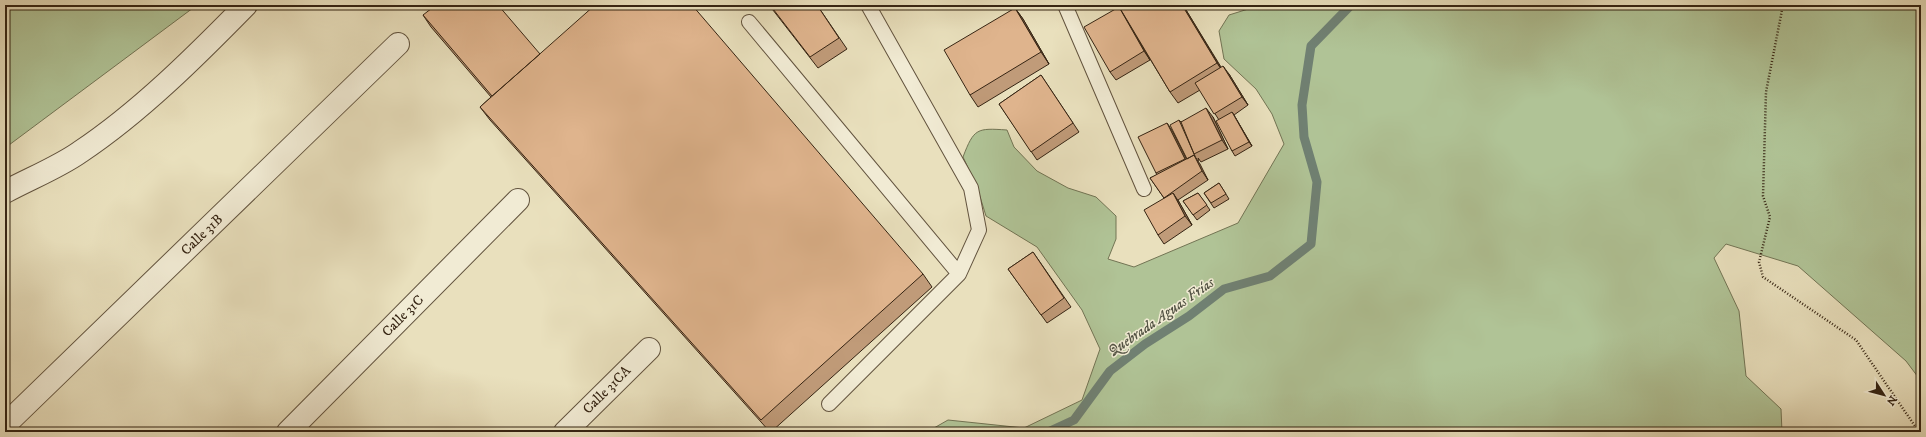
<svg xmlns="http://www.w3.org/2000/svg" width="1926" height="437" font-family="'IM FELL DW Pica',serif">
<rect width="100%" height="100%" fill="#e9e0bd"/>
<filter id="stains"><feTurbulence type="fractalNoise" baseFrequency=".005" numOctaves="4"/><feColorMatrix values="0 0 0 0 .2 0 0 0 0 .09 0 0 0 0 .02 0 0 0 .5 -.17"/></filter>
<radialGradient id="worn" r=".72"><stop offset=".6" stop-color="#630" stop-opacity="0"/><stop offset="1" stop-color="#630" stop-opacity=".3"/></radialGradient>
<path fill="#b0c396" stroke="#727454" d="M5,5H197L9,145L5,137Z
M1261,5H1921V381L1906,361L1798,266L1726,244L1714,258L1739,311L1746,376L1781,409L1782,432H927L948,420L1024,428L1082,400L1100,349L1082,310L1037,247L986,216L977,187L963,157C974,128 977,128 1007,130L1014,147L1037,171L1068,188L1096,197L1116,216V239L1108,259L1134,267L1238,223L1284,144L1272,114L1256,89L1224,59L1219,31L1229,15Z"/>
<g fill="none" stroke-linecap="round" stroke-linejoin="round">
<path stroke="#708072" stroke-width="9" d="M1048,432L1074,420L1110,371L1145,344L1189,316L1224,289L1270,276L1311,244L1317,182L1304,137L1302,105L1311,46L1351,5"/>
<defs>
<path id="service" d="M1065,5L1144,189
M749,22L959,274
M829,404L959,274L979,230L971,188L868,5"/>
<path id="minor" d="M5,425L398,44
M288,432L518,200
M565,432L649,349"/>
<path id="tertiary" d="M5,192C29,179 59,167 80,152C140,112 196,56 246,5"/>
</defs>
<use href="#service" stroke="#62533e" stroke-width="16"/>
<use href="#minor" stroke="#62533e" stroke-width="24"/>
<use href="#tertiary" stroke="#62533e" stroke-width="24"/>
<path stroke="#352413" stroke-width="2.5" stroke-dasharray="1 2" stroke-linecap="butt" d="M1783,5L1766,92L1763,196L1770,217L1759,262L1763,277L1856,340L1919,432"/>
<use href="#service" stroke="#f1ebd4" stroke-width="14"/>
<use href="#minor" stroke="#f1ebd4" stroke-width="22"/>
<use href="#tertiary" stroke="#f1ebd4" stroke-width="22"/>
</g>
<path fill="#c09b79" stroke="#352413" d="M769,5H817L847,49L818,68Z
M1118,5H1183L1221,67L1229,74L1248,105L1234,115L1252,146L1235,156L1232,151L1219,120L1200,90L1178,103L1170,92L1138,39L1150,60L1116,80L1110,72L1119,7Z
M1015,8L1023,19L1049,64L978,107L970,95Z
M423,15L540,54L923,274L932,287L771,432H770L490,120L480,107L491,97L431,27Z
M1041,75L1079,132L1037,160L999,104Z
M1213,117L1228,149L1201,162L1198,158L1199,160L1197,161L1208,180L1178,200L1192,225L1164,244L1158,235L1164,198L1150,178L1157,175L1156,173L1173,132L1187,159L1179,120L1181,122Z
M1219,183L1229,199L1214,208L1204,193Z
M1198,193L1210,210L1197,220L1183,201Z
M1033,252L1071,307L1047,323L1008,269Z"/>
<path fill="#9c7e63" stroke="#352413" d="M1182,5H1183L1225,75L1217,63Z
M1119,7L1125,16L1150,60L1144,51Z
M1015,8L1023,19L1049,64L1041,52Z
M1223,66L1229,74L1248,105L1242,97Z
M1206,108L1213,117L1228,149L1222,140Z
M1232,112L1235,117L1252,146L1249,142Z
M1167,123L1173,132L1191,168L1185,159Z
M1194,155L1200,164L1208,180L1202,171Z
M1173,193L1179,202L1192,225L1185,216Z"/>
<path fill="#dfb48d" stroke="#352413" d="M436,5H498L540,54L492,96L423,15Z
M595,5H692L923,274L761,420L480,107Z
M770,5H817L839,38L810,57Z
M1118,5H1182L1217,63L1170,92Z
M1119,7L1144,51L1110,72L1084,27Z
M1015,8L1041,52L970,95L944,50Z
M1223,66L1242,97L1214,114L1195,83Z
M1041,75L1073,123L1031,152L999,104Z
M1206,108L1222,140L1194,154L1181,122Z
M1232,112L1249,142L1232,151L1216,121Z
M1179,120L1195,156H1194V155L1187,159L1170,125Z
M1167,123L1185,159L1156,173L1138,137Z
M1194,155L1202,171L1164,198L1150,178Z
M1219,183L1226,194L1211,203L1204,193Z
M1173,193L1185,216L1158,235L1144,210Z
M1198,193L1207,205L1193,215L1183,201Z
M1033,252L1064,298L1041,315L1008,269Z"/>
<g text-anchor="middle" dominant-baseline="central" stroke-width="3" stroke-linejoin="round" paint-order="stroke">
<g font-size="14" fill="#352413" stroke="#f1ebd4">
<text transform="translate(202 235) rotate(-44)">Calle 31B</text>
<text transform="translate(403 316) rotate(-45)">Calle 31C</text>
<text transform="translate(607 390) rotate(-45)">Calle 31CA</text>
</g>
<g font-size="15" font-style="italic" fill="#525243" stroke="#f1ebd4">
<text transform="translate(1161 317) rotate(-35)">Quebrada Aguas Frías</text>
</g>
</g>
<rect width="1926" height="437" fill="none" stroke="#e9e0bd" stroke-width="20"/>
<rect x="6" y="6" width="1914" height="425" fill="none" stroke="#352413" stroke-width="2"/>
<rect x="10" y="10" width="1906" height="417" fill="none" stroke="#352413"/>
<g transform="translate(1884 395) rotate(126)" stroke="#f1ebd4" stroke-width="3" paint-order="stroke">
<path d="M0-3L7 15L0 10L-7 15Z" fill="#352413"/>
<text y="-6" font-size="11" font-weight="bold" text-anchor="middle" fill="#352413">N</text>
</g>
<rect width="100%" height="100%" filter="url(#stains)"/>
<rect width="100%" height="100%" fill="url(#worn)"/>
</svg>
